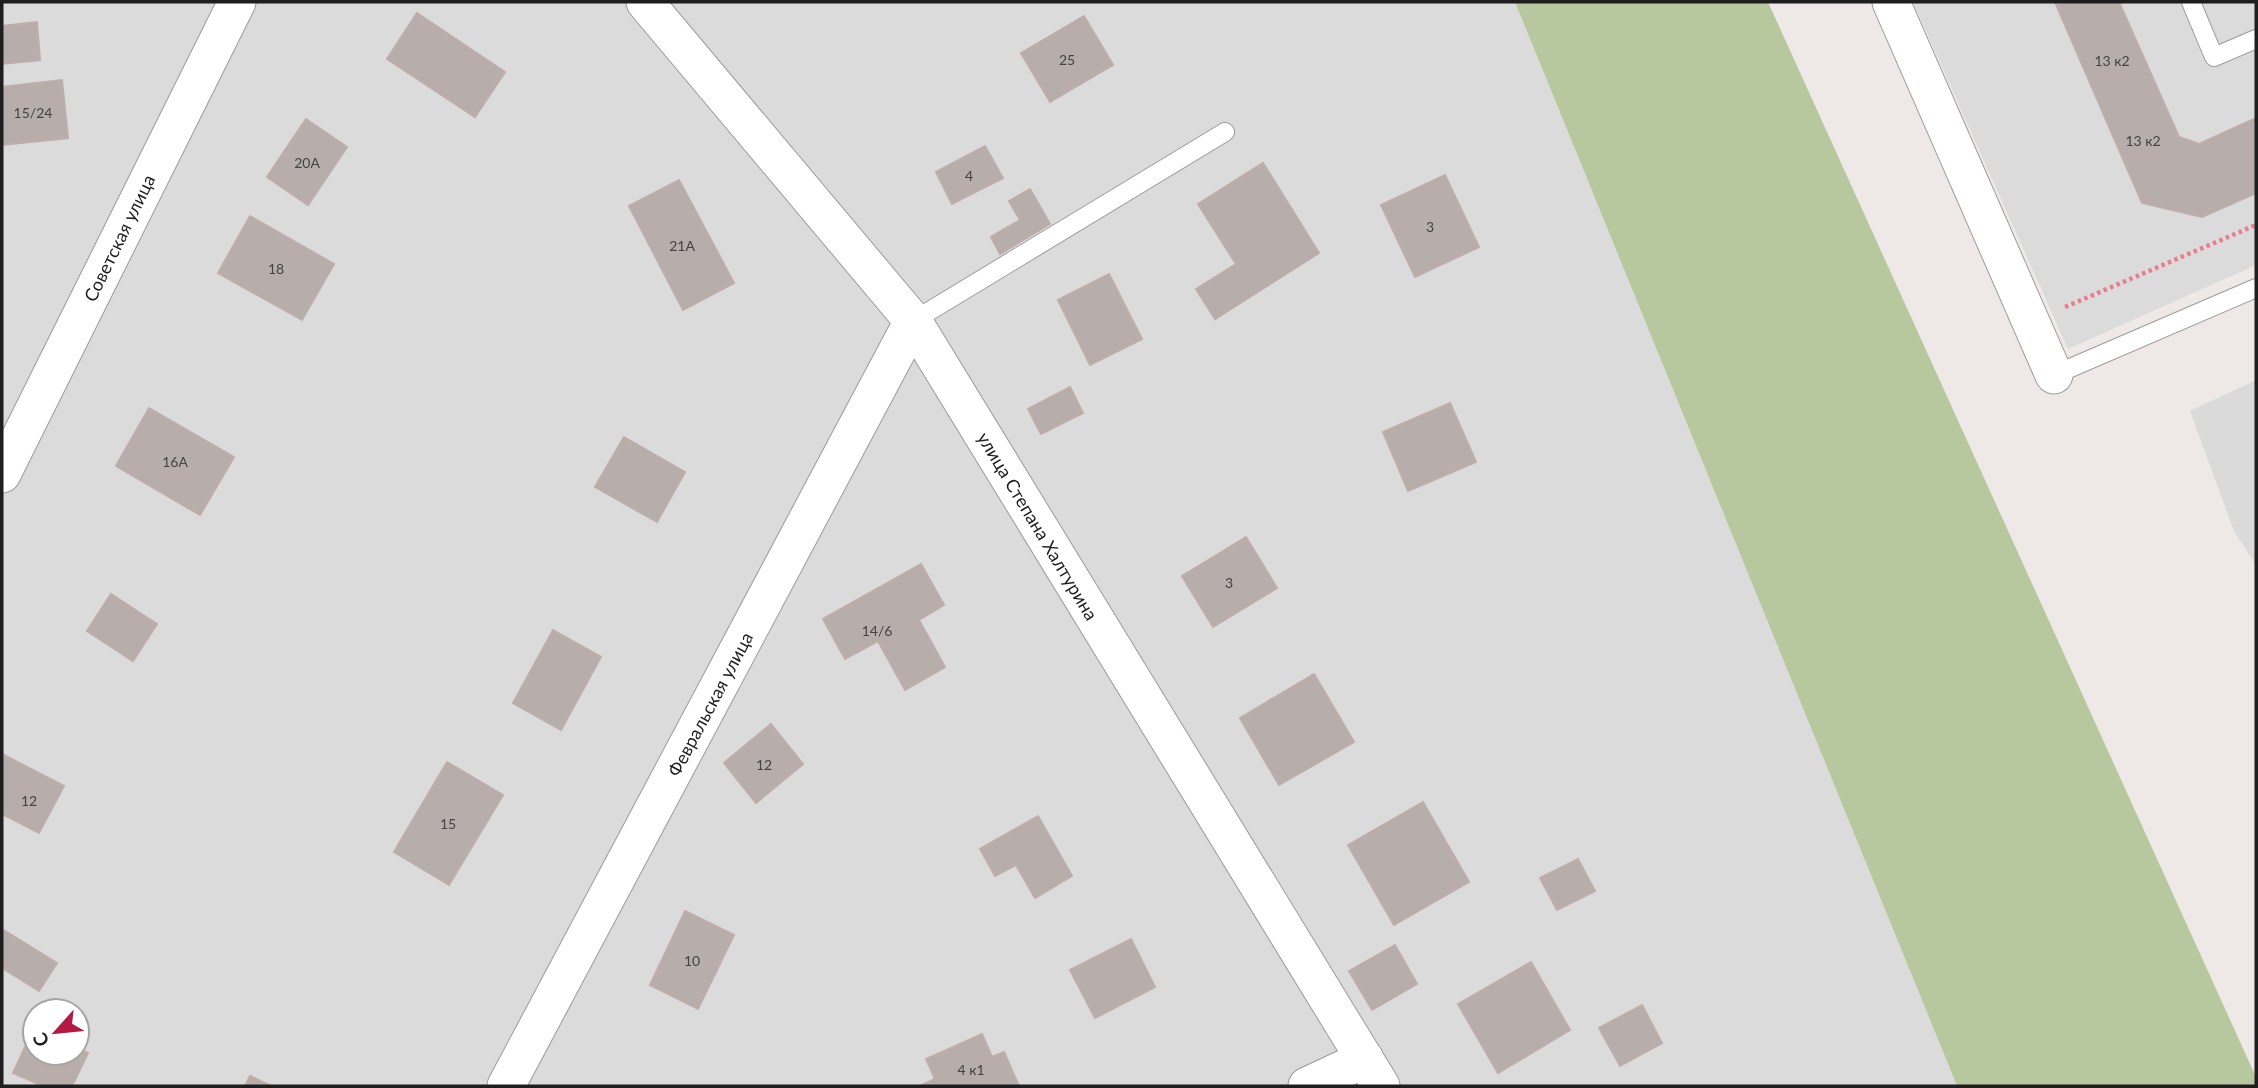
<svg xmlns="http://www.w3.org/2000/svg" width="2258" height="1088" font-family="Lato,sans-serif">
<rect width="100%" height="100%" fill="#eee9e6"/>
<path fill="#dcdbdc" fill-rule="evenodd" d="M2,2H1515L1957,1086H2ZM35,1011H77V1053H35Z
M1913,2H2256V265L2068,349Z"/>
<path fill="#b7c89f" d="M1515,2H1768L2256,1077V1086H1957Z"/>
<path fill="#dadada" d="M2256,380V565L2234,531L2190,411Z"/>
<path fill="#b7aeac" stroke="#beadaa" stroke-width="2" d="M2055,2H2119L2179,137L2199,144L2256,118V193L2202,217L2142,203Z
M417,13L505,72L475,117L387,59Z
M1084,16L1113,65L1050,102L1021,53Z
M37,22L40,60L2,64V26Z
M62,80L68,138L2,145V87Z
M306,119L347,147L308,205L267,177Z
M985,146L1003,178L952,204L936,172Z
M1263,163L1319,253L1215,319L1196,289L1236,264L1198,204Z
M1445,175L1479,247L1415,277L1381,205Z
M679,180L734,283L683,310L629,206Z
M1030,189L1050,224L1000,254L991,237L1020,220L1009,201Z
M250,216L334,264L302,320L218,273Z
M1109,274L1142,339L1090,365L1058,300Z
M1070,387L1083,413L1041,434L1028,409Z
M1450,403L1476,462L1408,491L1383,432Z
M149,408L234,457L200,515L116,466Z
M624,437L685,472L657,522L595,487Z
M1246,537L1277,588L1213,627L1182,576Z
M921,564L944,605L919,620L945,667L905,690L878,641L845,659L823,619Z
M111,594L157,624L133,661L87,631Z
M553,630L601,657L561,730L513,703Z
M1314,674L1354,742L1279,785L1240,718Z
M771,724L803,764L756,803L724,763Z
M2,754L64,786L39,833L2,814Z
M447,762L503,795L449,885L394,852Z
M1423,802L1469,882L1394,925L1348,845Z
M1038,816L1072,876L1035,898L1016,865L995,876L980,849Z
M1578,859L1595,891L1557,910L1540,878Z
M685,911L734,935L698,1009L650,985Z
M2,929L57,963L39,991L2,968Z
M1131,939L1155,987L1095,1018L1070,970Z
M1395,945L1417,984L1372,1010L1349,971Z
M1531,962L1570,1030L1498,1073L1458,1004Z
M1642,1005L1662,1043L1620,1066L1599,1028Z
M34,1028L35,1053H77V1048L88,1053L72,1086H43L13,1073Z
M982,1034L992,1057L1004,1052L1019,1086H920L935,1079L926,1059Z
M250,1076L271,1086H245Z"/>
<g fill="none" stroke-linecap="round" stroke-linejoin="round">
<defs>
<path id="service" d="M2191,2L2214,57L2256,39
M913,321L1225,132
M2054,375L2256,288"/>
<path id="minor" d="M645,2L913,321L1381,1086
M1891,2L2054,375
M2,474L237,2
M506,1086L913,321
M1307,1086L1365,1059"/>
</defs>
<use href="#service" stroke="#9b9b9b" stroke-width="20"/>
<use href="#minor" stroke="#9b9b9b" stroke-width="39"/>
<path stroke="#e97c90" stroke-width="4.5" stroke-dasharray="3.5 3.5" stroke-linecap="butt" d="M2065,307L2256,225"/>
<use href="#service" stroke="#fff" stroke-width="18"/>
<use href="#minor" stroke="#fff" stroke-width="37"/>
</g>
<g text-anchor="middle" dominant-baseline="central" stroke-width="5" stroke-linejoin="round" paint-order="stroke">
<g font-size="14" fill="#444242">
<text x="1067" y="59">25</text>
<text x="2112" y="60">13 к2</text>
<text x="33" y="112">15/24</text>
<text x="2143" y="140">13 к2</text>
<text x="307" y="162">20А</text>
<text x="969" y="175">4</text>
<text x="1430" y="226">3</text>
<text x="682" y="245">21А</text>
<text x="276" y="268">18</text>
<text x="175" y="461">16А</text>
<text x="1229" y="582">3</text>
<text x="877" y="630">14/6</text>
<text x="764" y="764">12</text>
<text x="29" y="800">12</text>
<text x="448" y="823">15</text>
<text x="692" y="960">10</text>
<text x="971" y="1069">4 к1</text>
</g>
<g font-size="18" fill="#1e1e1e" stroke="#fff">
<text transform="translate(119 238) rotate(-64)">Советская улица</text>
<text transform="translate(1038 526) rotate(59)">улица Степана Халтурина</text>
<text transform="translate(710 704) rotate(-62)">Февральская улица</text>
</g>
</g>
<rect width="2258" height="1088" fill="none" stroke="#1e1e1e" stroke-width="7"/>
<g transform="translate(56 1032) rotate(243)"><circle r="33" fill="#ffffff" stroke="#a5a5a5" stroke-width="2"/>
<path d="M0-5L12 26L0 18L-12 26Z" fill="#b41945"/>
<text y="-10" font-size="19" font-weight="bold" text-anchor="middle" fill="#1e1e1e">С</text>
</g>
</svg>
